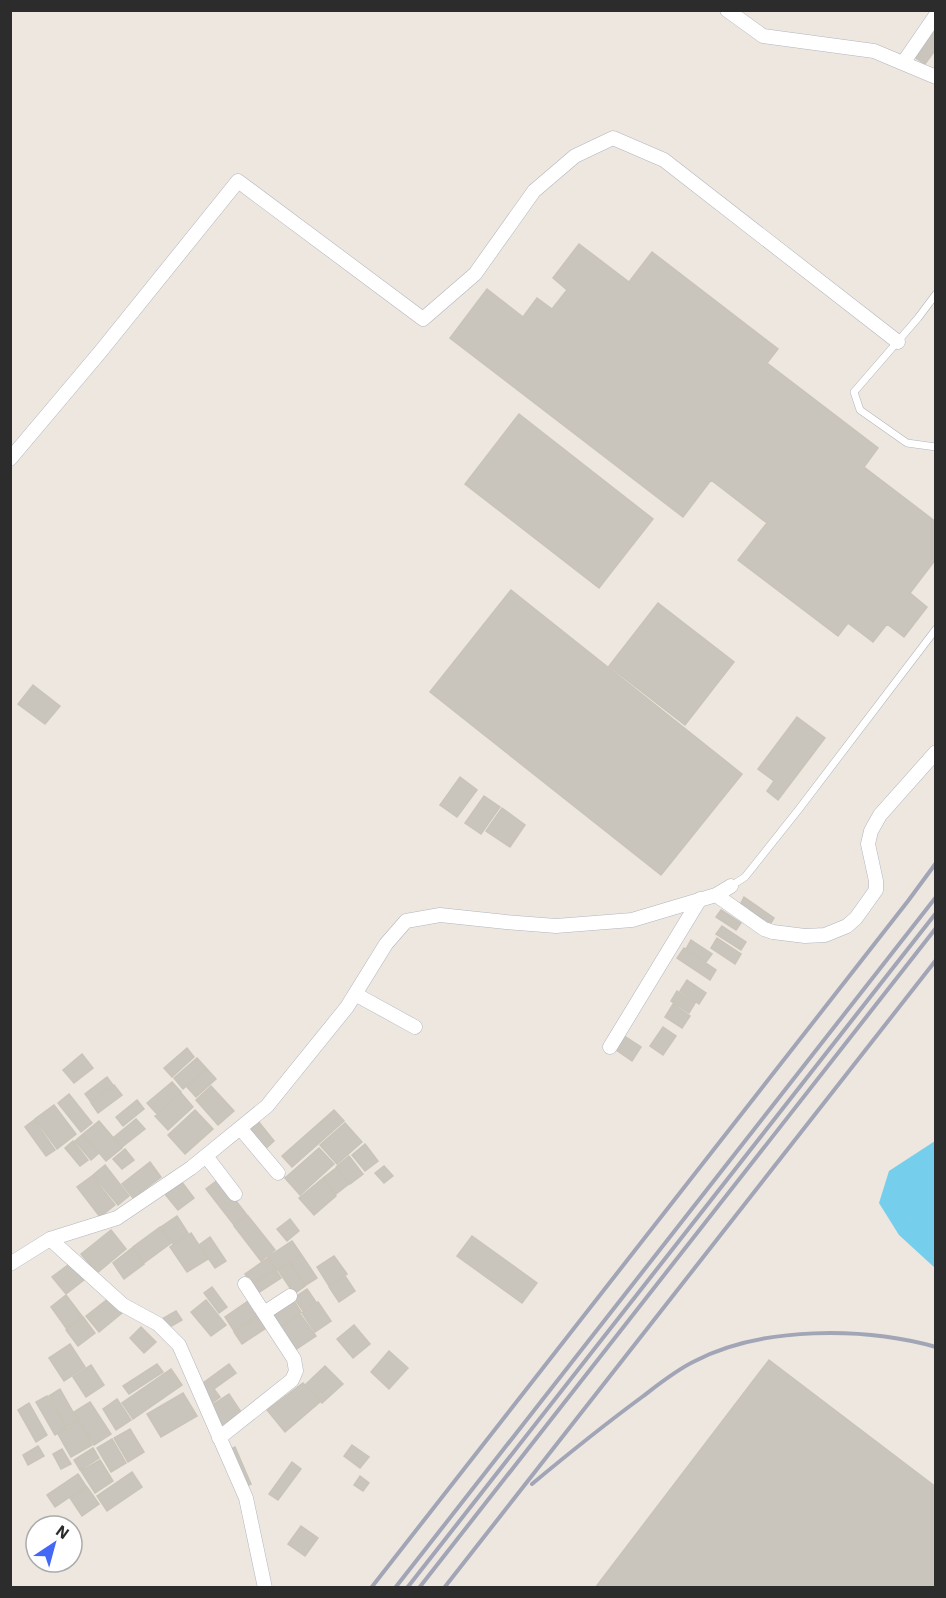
<svg xmlns="http://www.w3.org/2000/svg" width="946" height="1598" font-family="'IBM Plex Sans',sans-serif">
<rect width="100%" height="100%" fill="#ede7df"/>
<path fill="#75ceec" d="M935,1141V1268L899,1235L879,1203L889,1171Z"/>
<path fill="#c9c5bd" stroke="#c9c3b8" stroke-width="1.5" d="M931,29L936,32V49L925,64L913,56Z
M579,244L629,282L652,252L778,349L767,363L878,448L864,467L936,522V559L910,593L927,607L904,637L887,624L873,642L848,623L838,636L738,560L767,523L711,480L683,517L450,338L487,289L523,317L537,298L552,309L567,290L553,278Z
M519,414L653,519L599,588L465,484Z
M511,590L742,774L661,875L430,692Z
M658,603L734,662L685,725L609,666Z
M33,685L60,706L45,724L18,704Z
M797,717L825,738L778,800L767,791L774,781L758,769Z
M460,777L477,790L457,817L440,805Z
M484,796L500,807L481,834L465,823Z
M502,808L525,825L510,847L486,831Z
M744,897L774,918L768,928L747,914L750,909L741,903Z
M721,910L741,923L736,930L716,917Z
M722,926L746,942L741,950L716,934Z
M717,938L741,954L735,964L711,948Z
M691,940L712,954L706,962L686,949Z
M684,948L716,970L710,980L677,958Z
M687,980L706,993L699,1004L680,991Z
M677,991L695,1003L689,1013L671,1001Z
M673,1004L690,1016L682,1028L665,1017Z
M663,1027L676,1036L663,1055L650,1046Z
M621,1034L641,1047L632,1061L612,1047Z
M187,1048L194,1057L172,1077L164,1068Z
M82,1054L93,1068L74,1083L63,1070Z
M197,1058L206,1068L183,1089L174,1078Z
M207,1069L216,1079L196,1097L187,1087Z
M107,1077L113,1085L91,1102L85,1094Z
M172,1082L181,1092L157,1114L147,1103Z
M114,1085L122,1095L98,1113L91,1103Z
M211,1086L234,1111L218,1125L196,1100Z
M181,1093L193,1107L168,1130L155,1116Z
M69,1094L92,1123L81,1132L58,1103Z
M137,1100L144,1109L123,1126L116,1117Z
M54,1105L76,1134L57,1149L35,1119Z
M195,1110L213,1129L185,1154L168,1135Z
M334,1110L344,1121L292,1167L282,1156Z
M136,1119L145,1129L122,1147L114,1137Z
M34,1120L55,1150L46,1156L25,1127Z
M99,1121L122,1148L106,1161L83,1134Z
M258,1121L274,1141L262,1152L245,1132Z
M345,1123L362,1142L337,1164L320,1145Z
M82,1135L99,1153L91,1160L75,1141Z
M73,1141L88,1160L80,1166L65,1148Z
M365,1144L378,1161L365,1171L352,1155Z
M319,1148L334,1164L300,1195L285,1178Z
M125,1149L134,1160L122,1169L113,1159Z
M349,1156L363,1174L350,1184L336,1167Z
M150,1162L161,1177L133,1198L122,1184Z
M105,1165L129,1196L118,1205L93,1175Z
M384,1166L393,1176L384,1183L375,1173Z
M336,1168L349,1184L336,1194L323,1178Z
M92,1176L115,1205L100,1217L77,1187Z
M219,1179L247,1215L234,1225L206,1189Z
M322,1179L336,1196L314,1215L299,1198Z
M181,1181L194,1198L178,1210L165,1194Z
M177,1216L188,1233L173,1244L161,1227Z
M248,1216L275,1250L261,1261L234,1226Z
M290,1219L299,1231L287,1241L277,1229Z
M160,1227L171,1243L144,1263L133,1247Z
M111,1230L126,1249L97,1273L81,1254Z
M191,1233L208,1259L187,1272L170,1247Z
M472,1236L537,1283L522,1303L457,1256Z
M210,1237L226,1261L215,1268L199,1245Z
M292,1241L301,1254L277,1270L268,1257Z
M132,1248L144,1264L124,1279L113,1263Z
M301,1254L317,1278L306,1285L290,1262Z
M334,1256L347,1274L329,1286L317,1267Z
M268,1258L275,1268L251,1284L245,1274Z
M72,1262L85,1279L66,1294L52,1277Z
M289,1263L305,1286L294,1294L278,1270Z
M275,1269L281,1278L258,1293L252,1285Z
M345,1276L355,1291L339,1302L329,1287Z
M212,1287L227,1307L219,1313L204,1293Z
M307,1289L316,1302L303,1311L294,1298Z
M66,1295L82,1316L66,1328L51,1307Z
M109,1298L122,1313L99,1332L86,1316Z
M251,1299L260,1313L234,1331L225,1317Z
M206,1300L226,1325L211,1336L191,1312Z
M294,1301L301,1312L278,1328L270,1317Z
M318,1302L331,1321L315,1332L302,1313Z
M176,1311L182,1320L168,1328L162,1319Z
M261,1314L269,1326L242,1344L234,1332Z
M300,1314L316,1336L295,1350L280,1328Z
M83,1317L95,1333L78,1346L66,1330Z
M354,1325L370,1344L353,1358L337,1339Z
M141,1327L156,1342L144,1353L130,1338Z
M70,1344L85,1367L64,1381L49,1358Z
M389,1351L408,1368L389,1389L371,1372Z
M769,1360L936,1487V1588H595Z
M157,1364L163,1372L129,1394L123,1386Z
M229,1364L236,1373L214,1389L220,1397L212,1403L199,1386Z
M91,1365L104,1385L86,1397L73,1377Z
M325,1366L343,1384L322,1403L305,1385Z
M171,1369L182,1385L133,1419L122,1403Z
M303,1383L320,1402L285,1432L267,1410Z
M60,1389L78,1421L67,1427L49,1396Z
M183,1393L197,1416L161,1437L147,1414Z
M229,1394L241,1412L221,1426L209,1407Z
M47,1396L66,1428L55,1435L36,1402Z
M117,1399L131,1420L116,1430L103,1409Z
M90,1402L111,1434L94,1445L74,1412Z
M29,1403L47,1435L36,1442L18,1410Z
M79,1422L92,1445L71,1457L58,1434Z
M130,1429L144,1452L128,1462L114,1438Z
M112,1439L126,1463L111,1472L97,1448Z
M352,1445L369,1457L360,1468L344,1456Z
M38,1446L44,1456L28,1465L23,1455Z
M235,1447L251,1484L243,1487L227,1451Z
M93,1448L99,1458L80,1470L74,1460Z
M62,1449L71,1464L61,1469L53,1454Z
M100,1460L113,1481L95,1493L81,1471Z
M292,1462L301,1469L278,1500L269,1494Z
M132,1472L142,1487L107,1511L97,1496Z
M78,1474L86,1486L55,1507L47,1495Z
M360,1476L369,1483L363,1491L354,1485Z
M87,1487L99,1504L82,1516L70,1498Z
M301,1526L318,1538L305,1556L288,1544Z"/>
<g fill="none" stroke-linecap="round" stroke-linejoin="round">
<defs>
<path id="service" d="M936,294L918,318L854,392L860,410L907,443L936,447
M731,886L745,877L799,809L936,629"/>
<path id="minor" d="M727,10L763,36L874,51L936,77
M903,63L936,15
M10,459L101,351L238,181L423,319L475,274L534,191L575,156L613,138L664,160L898,342
M716,895L764,929L773,932L805,936L825,935L847,926L856,918L876,890V881L868,844L871,831L880,815L936,752
M355,994L415,1027
M610,1047L700,899
M240,1128L278,1173
M206,1156L235,1194
M50,1239L123,1305L158,1324L179,1345L246,1498L265,1588
M10,1264L50,1239L117,1218L191,1168L267,1106L347,1007L386,944L406,921L440,915L506,922L556,926L632,920L716,895L731,886
M264,1313L290,1296
M219,1438L292,1380L296,1371L294,1359L245,1284"/>
</defs>
<use href="#service" stroke="#b2b5bf" stroke-width="8"/>
<use href="#minor" stroke="#b2b5bf" stroke-width="15"/>
<use href="#service" stroke="#fff" stroke-width="7"/>
<use href="#minor" stroke="#fff" stroke-width="14"/>
<path stroke="#a1a5b6" stroke-width="4" d="M532,1484C568,1454 604,1425 642,1397C659,1384 676,1370 695,1361C762,1326 864,1327 936,1347
M371,1588L908,901L936,863
M395,1588L936,897
M407,1588L936,913
M419,1588L936,928
M444,1588L936,960"/>
</g>
<rect width="946" height="1598" fill="none" stroke="#2c2c2c" stroke-width="24"/>
<g transform="translate(54 1544) rotate(36)"><circle r="28" fill="#ffffff" stroke="#ababab" stroke-width="1.5"/>
<path d="M0-4.5L10 22L0 15L-10 22Z" fill="#4468f5"/>
<text y="-9" font-size="16" font-weight="bold" text-anchor="middle" fill="#2c2c2c">N</text>
</g>
</svg>
